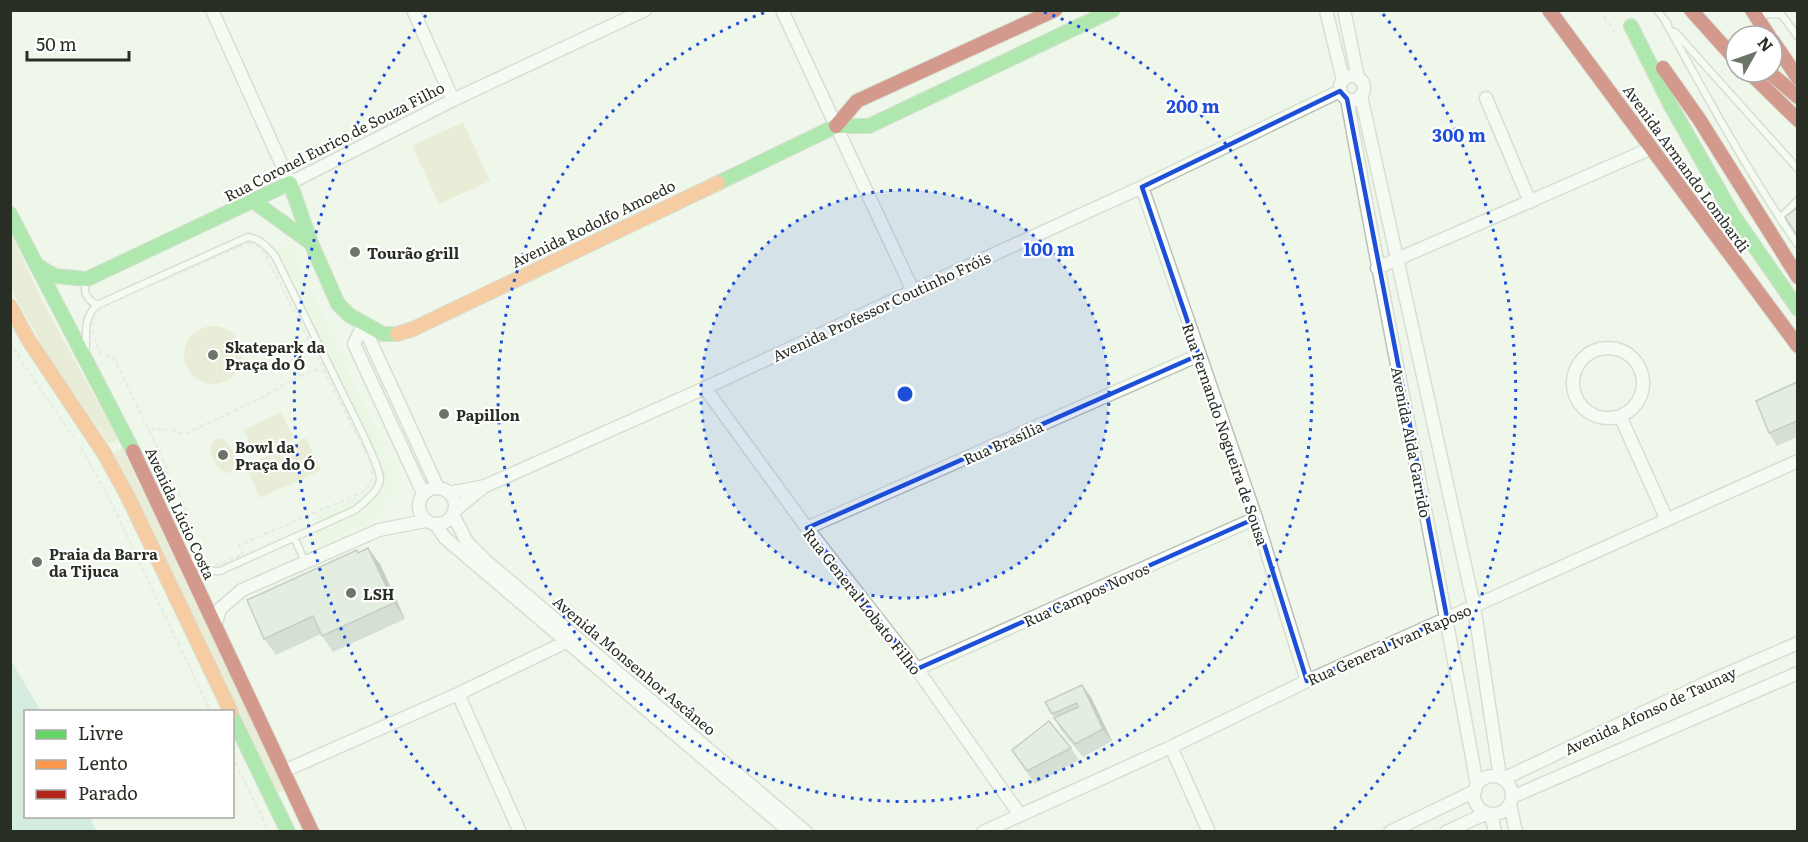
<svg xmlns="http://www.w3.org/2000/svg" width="1808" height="842" font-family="Literata,serif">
<rect width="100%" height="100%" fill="#eef7ea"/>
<path fill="#e5f5dd" d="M290,244L393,468L395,491L381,509L365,524L320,543L314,517L365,494L373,486L375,476L371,459L269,254Z"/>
<path fill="#e2dfc0" d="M463,122L490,181L439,204L412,146Z
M11,234L44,304L118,439L109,444L46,352L11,290Z
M184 355a29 29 0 1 1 58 0a29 29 0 1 1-58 0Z
M281,412L294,439L256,457L244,430Z
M222,438C233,446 239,462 230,473C214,473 200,440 222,438Z
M306,438L321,470L260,498L246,466Z
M122,448L284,790L278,793L134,491L113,453Z"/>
<path fill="#b3dfd0" d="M10,659L41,711L26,712V816L90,817L96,831H11Z"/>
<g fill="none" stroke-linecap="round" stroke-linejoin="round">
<defs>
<path id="lane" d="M1657,10L1668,24
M1759,15L1781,14L1798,37
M1665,21C1707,97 1749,174 1798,245
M1675,32L1798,169
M1782,222V216L1798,200
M87,279C82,291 86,299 97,305
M86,347C86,330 84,317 97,305L248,237C261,239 267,247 275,256C301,309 327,361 353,414C359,426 379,466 380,478C380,491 364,502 355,510L220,571C207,572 201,568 191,560
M294,537L305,562"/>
<path id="street" d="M212,10L290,183L453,100L645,10
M413,10L453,100
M782,10L913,291
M1326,10L1343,80
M1344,10L1358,78
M1340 88a12 12 0 1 1 24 0a12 12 0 1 1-24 0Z
M1361,96L1474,606L1500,777
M1486,98L1530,202
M1347,99C1388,328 1436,556 1477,785
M1142,187L1256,518L1307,681
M1377,268L1652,148
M363,325L354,344L423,493
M363,325L438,488
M1573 383a35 35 0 1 1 70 0a35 35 0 1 1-70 0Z
M705,388L807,528L917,669L1020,815
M1620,416L1667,520
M419 506a18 18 0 1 1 36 0a18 18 0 1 1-36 0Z
M449,493L485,486L705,388L913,291L1142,187L1340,91
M454,511L481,489
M453,515L467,542L486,561L806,832
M436,525L445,538L790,832
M807,528L1199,355
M215,626L220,609L242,590L379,530L425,521
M917,669L1256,518
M458,694L520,832
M1171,747L1209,832
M284,771L458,694L572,639
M1474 795a19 19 0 1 1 38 0a19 19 0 1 1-38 0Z
M1503,779L1708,682L1798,643
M1512,797L1798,673
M1510,804L1516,832
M1491,814L1495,832
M983,832L1171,747L1307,681L1798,461
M1390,832L1475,791
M1446,832L1487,813"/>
<path id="fast" d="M1631,26L1671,106L1733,215L1798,309
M718,183L836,126H869L1113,10
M253,201L311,243
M10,214L133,451
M36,265L55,276L87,279L290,183L311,243L338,304L349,315L383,334H397
M232,716L288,832"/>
<path id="slow" d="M10,306L28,339L104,453L128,497L231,712
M397,334L413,329L718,183"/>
<path id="jam" d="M1549,10L1798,346
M1691,10L1736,60
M1752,10L1769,36
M1772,40L1798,78
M1663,68L1699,119L1798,277
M1749,72L1798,120
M1769,72L1798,97
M836,126L857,101L1055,10
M133,451L312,832"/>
</defs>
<use href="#lane" stroke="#b9c0b5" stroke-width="9"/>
<use href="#street" stroke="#b9c0b5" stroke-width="15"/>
<use href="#fast" stroke="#b9c0b5" stroke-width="16"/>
<use href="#slow" stroke="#b9c0b5" stroke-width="16"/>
<use href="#jam" stroke="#b9c0b5" stroke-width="16"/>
<path stroke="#d8dbd6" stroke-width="2" stroke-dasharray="4.5 3" stroke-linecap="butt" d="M1600,10L1615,33
M249,243L262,248L369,459C375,472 374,482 363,492L239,545L243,554C235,557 221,566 212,566C198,565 187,533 181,521L186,509L176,486L167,491L160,476L169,472L114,358L101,354C94,338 87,322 101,307Z
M10,342L26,368L74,438
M149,429L173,430L180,433H187L257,400L298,377L319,369
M81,448L108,496L211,712
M232,756L269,832"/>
<use href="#lane" stroke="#fcfefc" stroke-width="6"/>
<use href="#street" stroke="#fcfefc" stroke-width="12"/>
<use href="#fast" stroke="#63d668" stroke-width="14"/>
<use href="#slow" stroke="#ff974d" stroke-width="14"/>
<use href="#jam" stroke="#b3261e" stroke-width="14"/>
</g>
<path fill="#b8c0b8" d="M1797,382V437L1777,446L1769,433Z
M358,552L380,564L405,619L333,652L321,634L276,655L264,639Z
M1091,697L1112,741L1083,757L1062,731L1052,714Z
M1071,748L1079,760L1035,784L1012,750Z"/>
<path fill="#969c96" d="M368,548L380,564L405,619L394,603Z
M1082,685L1091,697L1112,741L1103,729Z"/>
<path fill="#d6dfd6" stroke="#969c96" stroke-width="1.5" d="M1797,208V235L1785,217Z
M1797,382V421L1769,433L1756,401Z
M368,548L394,603L322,636L313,616L264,639L247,600L357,550L358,553Z
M1082,685L1103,729L1075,744L1054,718L1078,707L1077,703L1052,714L1045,702Z
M1049,721L1071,748L1027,771L1012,750Z"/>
<path d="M0 0H1808V842H0ZM1340,91L1347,99L1447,618L1307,681L1256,518L917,669L807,528L1199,355L1142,187Z" fill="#eef7ea" fill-opacity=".55" fill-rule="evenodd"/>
<path fill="none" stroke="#1d4ed8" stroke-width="4.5" stroke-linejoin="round" d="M1340,91L1347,99L1447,618L1307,681L1256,518L917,669L807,528L1199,355L1142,187Z"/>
<circle cx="905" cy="394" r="204" fill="#1d4ed8" fill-opacity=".12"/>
<g fill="none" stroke="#1d4ed8" stroke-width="3" stroke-dasharray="3 6">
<circle cx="905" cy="394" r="204"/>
<path d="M1044 12A407 407 0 1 1 766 12"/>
<path d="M477 830A611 611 0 0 1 427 14M1383 14A611 611 0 0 1 1333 830"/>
</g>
<g fill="#6d7469" stroke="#fff" stroke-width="2">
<circle cx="355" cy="252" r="6"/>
<circle cx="213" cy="355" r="6"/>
<circle cx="444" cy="414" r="6"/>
<circle cx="223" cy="455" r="6"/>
<circle cx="37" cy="562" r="6"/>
<circle cx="351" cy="593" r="6"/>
</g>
<g text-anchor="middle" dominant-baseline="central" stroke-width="4.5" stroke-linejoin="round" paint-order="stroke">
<g font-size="15" fill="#282e24" stroke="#fff">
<text transform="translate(334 141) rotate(-27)">Rua Coronel Eurico de Souza Filho</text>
<text transform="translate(1687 168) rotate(54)">Avenida Armando Lombardi</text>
<text transform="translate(593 223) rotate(-26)">Avenida Rodolfo Amoedo</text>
<text transform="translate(881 306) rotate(-25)">Avenida Professor Coutinho Fróis</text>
<text transform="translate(1226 434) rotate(71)">Rua Fernando Nogueira de Sousa</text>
<text transform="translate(1003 442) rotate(-24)">Rua Brasília</text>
<text transform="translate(1412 442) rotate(79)">Avenida Alda Garrido</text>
<text transform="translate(181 513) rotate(65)">Avenida Lúcio Costa</text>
<text transform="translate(1086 594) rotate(-24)">Rua Campos Novos</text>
<text transform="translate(863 601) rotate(52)">Rua General Lobato Filho</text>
<text transform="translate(1389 644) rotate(-24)">Rua General Ivan Raposo</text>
<text transform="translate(635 665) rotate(40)">Avenida Monsenhor Ascâneo</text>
<text transform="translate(1650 710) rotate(-25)">Avenida Afonso de Taunay</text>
</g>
<g font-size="15" font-weight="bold" fill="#282e24" stroke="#fff" text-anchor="start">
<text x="367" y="252">Tourão grill</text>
<text x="225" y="346">Skatepark da<tspan x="225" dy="17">Praça do Ó</tspan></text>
<text x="456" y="414">Papillon</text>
<text x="235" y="446">Bowl da<tspan x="235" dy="17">Praça do Ó</tspan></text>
<text x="49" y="553">Praia da Barra<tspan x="49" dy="17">da Tijuca</tspan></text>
<text x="363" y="593">LSH</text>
</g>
</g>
<circle cx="905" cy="394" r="9" fill="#1d4ed8" stroke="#fff" stroke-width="3"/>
<g font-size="18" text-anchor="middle" font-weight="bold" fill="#1d4ed8" stroke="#fff" stroke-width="4.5" stroke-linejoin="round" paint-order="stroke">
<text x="1193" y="113">200 m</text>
<text x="1459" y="142">300 m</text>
<text x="1049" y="256">100 m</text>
</g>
<rect width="1808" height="842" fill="none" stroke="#282e24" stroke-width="24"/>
<rect x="24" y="710" width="210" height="108" fill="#ffffff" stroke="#a9aba7" stroke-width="1.5"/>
<rect x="36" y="730" width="30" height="9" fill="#63d668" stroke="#a9aba7" stroke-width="1.5"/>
<text x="78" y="740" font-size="18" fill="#282e24">Livre</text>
<rect x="36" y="760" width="30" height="9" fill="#ff974d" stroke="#a9aba7" stroke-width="1.5"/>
<text x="78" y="770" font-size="18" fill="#282e24">Lento</text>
<rect x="36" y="790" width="30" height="9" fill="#b3261e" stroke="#a9aba7" stroke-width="1.5"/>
<text x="78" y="800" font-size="18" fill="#282e24">Parado</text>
<g transform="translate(1754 54) rotate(50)"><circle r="28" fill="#ffffff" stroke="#a9aba7" stroke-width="1.5"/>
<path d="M0-4.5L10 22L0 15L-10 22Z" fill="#6d7469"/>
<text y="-9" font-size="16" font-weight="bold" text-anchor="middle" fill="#282e24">N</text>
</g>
<path d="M27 51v9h102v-9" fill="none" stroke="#282e24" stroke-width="3"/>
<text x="36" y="51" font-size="18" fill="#282e24" stroke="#ffffff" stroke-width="4.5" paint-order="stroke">50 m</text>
</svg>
